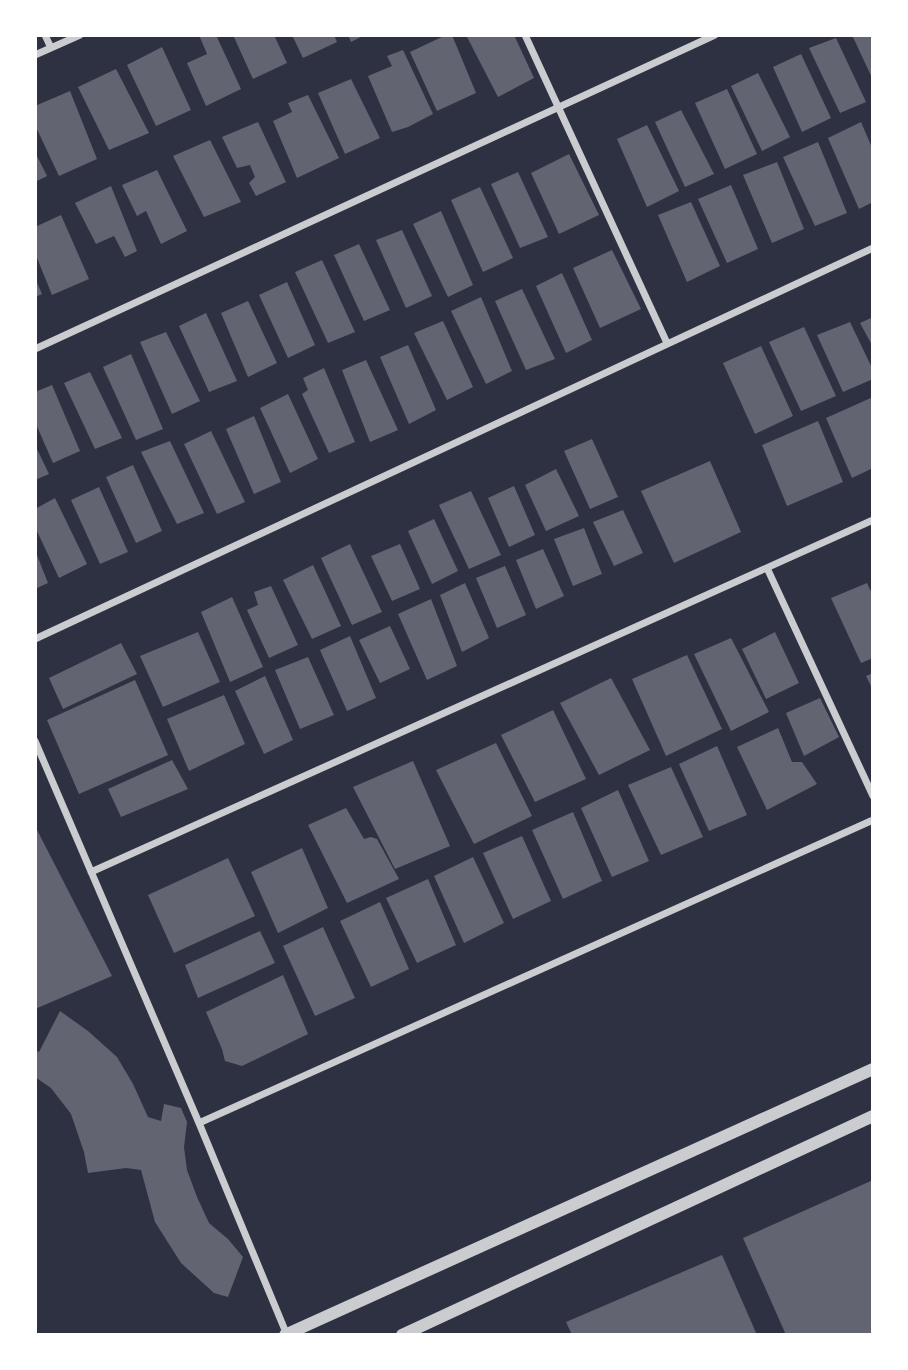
<svg xmlns="http://www.w3.org/2000/svg" width="908" height="1370" font-family="Jost,sans-serif">
<rect width="100%" height="100%" fill="#2d3142"/>
<path fill="#626471" d="M199,35H216L241,89L206,106L187,63L207,54Z
M233,35H274L287,63L253,79Z
M292,35H334L337,42L303,58Z
M348,35H365L351,42Z
M446,35H452L476,93L437,111L410,52Z
M466,35H514L534,78L498,97Z
M852,35H873V80Z
M836,38L866,102L840,113L809,48Z
M162,47L191,110L156,126L127,65Z
M403,50L433,114L408,127L392,132L368,76L392,66L387,56Z
M801,54L831,118L802,132L773,67Z
M116,69L149,133L109,150L78,87Z
M758,73L790,137L762,151L731,86Z
M351,79L380,138L345,154L318,93Z
M727,89L757,154L725,169L695,103Z
M70,91L97,159L59,176L35,125V106Z
M308,95L339,158L297,178L273,121L292,112L288,103Z
M681,110L714,174L685,187L655,122Z
M258,122L286,182L256,196L249,183L255,177L250,165L237,168L222,137Z
M861,122L873,150V202L859,209L828,138Z
M647,125L679,191L647,207L617,139Z
M210,140L241,202L204,217L173,156Z
M818,142L847,213L815,226L783,157Z
M35,152L47,176L35,182Z
M569,154L599,215L559,234L531,173Z
M777,162L804,229L772,243L743,175Z
M157,170L187,231L161,244L146,211L137,216L122,185Z
M518,172L548,237L520,248L491,184Z
M731,185L758,249L727,263L698,199Z
M111,186L137,251L125,257L114,236L96,244L75,203Z
M480,187L513,258L483,272L451,200Z
M691,202L720,266L687,282L658,215Z
M441,211L473,285L448,297L413,224Z
M61,215L89,279L52,295L35,253V227Z
M402,230L432,296L406,308L376,240Z
M359,244L390,310L364,321L334,255Z
M612,250L641,309L600,328L573,268Z
M322,260L355,332L328,343L295,272Z
M562,273L592,340L566,353L536,286Z
M35,278L42,294L35,297Z
M287,282L315,345L288,358L259,295Z
M522,289L555,359L526,370L495,301Z
M481,297L512,371L486,384L451,311Z
M248,301L277,363L248,377L221,313Z
M206,313L237,381L209,392L179,326Z
M873,317V347L860,323Z
M443,321L473,387L447,400L414,333Z
M850,322L873,370V379L843,392L817,335Z
M804,327L836,396L801,411L769,342Z
M166,332L200,401L172,414L140,342Z
M408,345L436,410L409,424L380,357Z
M761,346L793,416L755,434L723,363Z
M131,354L163,429L136,440L103,367Z
M366,360L398,430L370,442L342,370Z
M324,368L355,442L329,453L302,394L308,390L303,378Z
M90,372L122,438L95,449L64,383Z
M52,385L80,451L53,463L35,422V392Z
M288,394L318,459L290,473L260,408Z
M873,397V468L852,478L826,418Z
M254,416L281,482L254,494L226,429Z
M818,421L843,482L787,506L762,445Z
M211,431L245,502L217,514L184,444Z
M592,439L618,497L590,509L564,451Z
M170,441L204,513L177,524L141,452Z
M35,445L49,474L35,480Z
M710,461L741,532L674,563L641,491Z
M133,465L162,531L136,543L106,477Z
M556,469L579,516L546,531L525,485Z
M514,486L535,535L509,547L488,498Z
M99,487L128,552L100,564L71,500Z
M471,491L501,555L469,569L439,505Z
M55,498L87,564L59,578L35,527V509Z
M623,510L643,553L614,566L593,522Z
M434,519L458,571L432,584L408,531Z
M584,528L602,574L573,586L554,539Z
M350,544L382,612L352,625L321,558Z
M400,544L420,589L392,601L371,556Z
M543,549L564,596L536,609L516,560Z
M35,550L48,583L35,589Z
M313,565L341,626L312,639L283,580Z
M505,566L526,615L497,628L476,578Z
M465,583L489,638L462,652L440,595Z
M867,583L873,596V658L861,663L831,598Z
M271,586L298,645L269,658L247,610L258,605L254,592Z
M232,597L263,667L230,682L201,612Z
M431,599L457,666L427,680L398,614Z
M390,626L410,669L380,683L359,640Z
M198,632L220,682L163,707L140,656Z
M775,632L799,683L766,699L742,649Z
M350,636L376,698L347,711L320,650Z
M731,638L769,712L731,731L694,654Z
M121,643L137,674L63,709L49,678Z
M687,655L722,729L666,756L632,679Z
M308,657L334,715L300,729L275,670Z
M873,673V690L866,676Z
M265,676L293,740L264,754L235,691Z
M611,678L650,750L599,775L560,703Z
M135,680L168,755L79,794L47,720Z
M224,695L245,744L189,771L167,719Z
M820,698L839,737L804,756L786,713Z
M553,710L586,779L535,802L501,735Z
M778,728L792,762H802L817,784L767,810L737,747Z
M496,743L532,816L474,844L436,770Z
M717,746L747,815L709,831L679,764Z
M172,760L188,789L121,817L108,789Z
M413,761L450,846L395,869L353,787Z
M671,767L703,837L661,855L628,785Z
M618,790L649,861L612,877L581,808Z
M346,808L364,839L371,837L377,839L399,879L347,903L308,825Z
M573,812L602,881L563,899L532,830Z
M35,826L112,976L35,1009Z
M522,836L551,901L513,919L483,853Z
M302,848L328,908L278,933L251,872Z
M473,857L504,923L464,943L434,876Z
M228,858L255,916L174,953L148,895Z
M428,879L456,945L417,963L386,898Z
M380,902L409,969L371,987L340,921Z
M323,927L355,998L315,1016L283,946Z
M260,931L275,963L198,998L185,965Z
M283,975L308,1034L242,1066L225,1061L222,1049L206,1012Z
M60,1011L88,1031L117,1057L133,1084L148,1117L161,1121L164,1104L181,1108L187,1122L184,1147L187,1170L197,1197L209,1223L228,1239L243,1257L228,1297L214,1293L181,1263L155,1222L141,1170L126,1168L88,1173L84,1152L71,1114L51,1088L35,1077V1050L39,1052Z
M873,1180V1335H786L743,1238Z
M722,1255L757,1335H572L566,1322Z"/>
<g fill="none" stroke-linecap="round" stroke-linejoin="round">
<path stroke="#caccd0" stroke-width="7" d="M45,35L51,48
M525,35L667,343
M35,55L80,35
M35,349L715,35
M767,568L873,796
M35,639L873,248
M35,741L199,1123L287,1335
M91,872L873,520
M199,1123L873,820"/>
<path stroke="#caccd0" stroke-width="12" d="M285,1335L873,1069
M402,1335L873,1116"/>
</g>
<rect width="908" height="1370" fill="none" stroke="#ffffff" stroke-width="74"/>
</svg>
